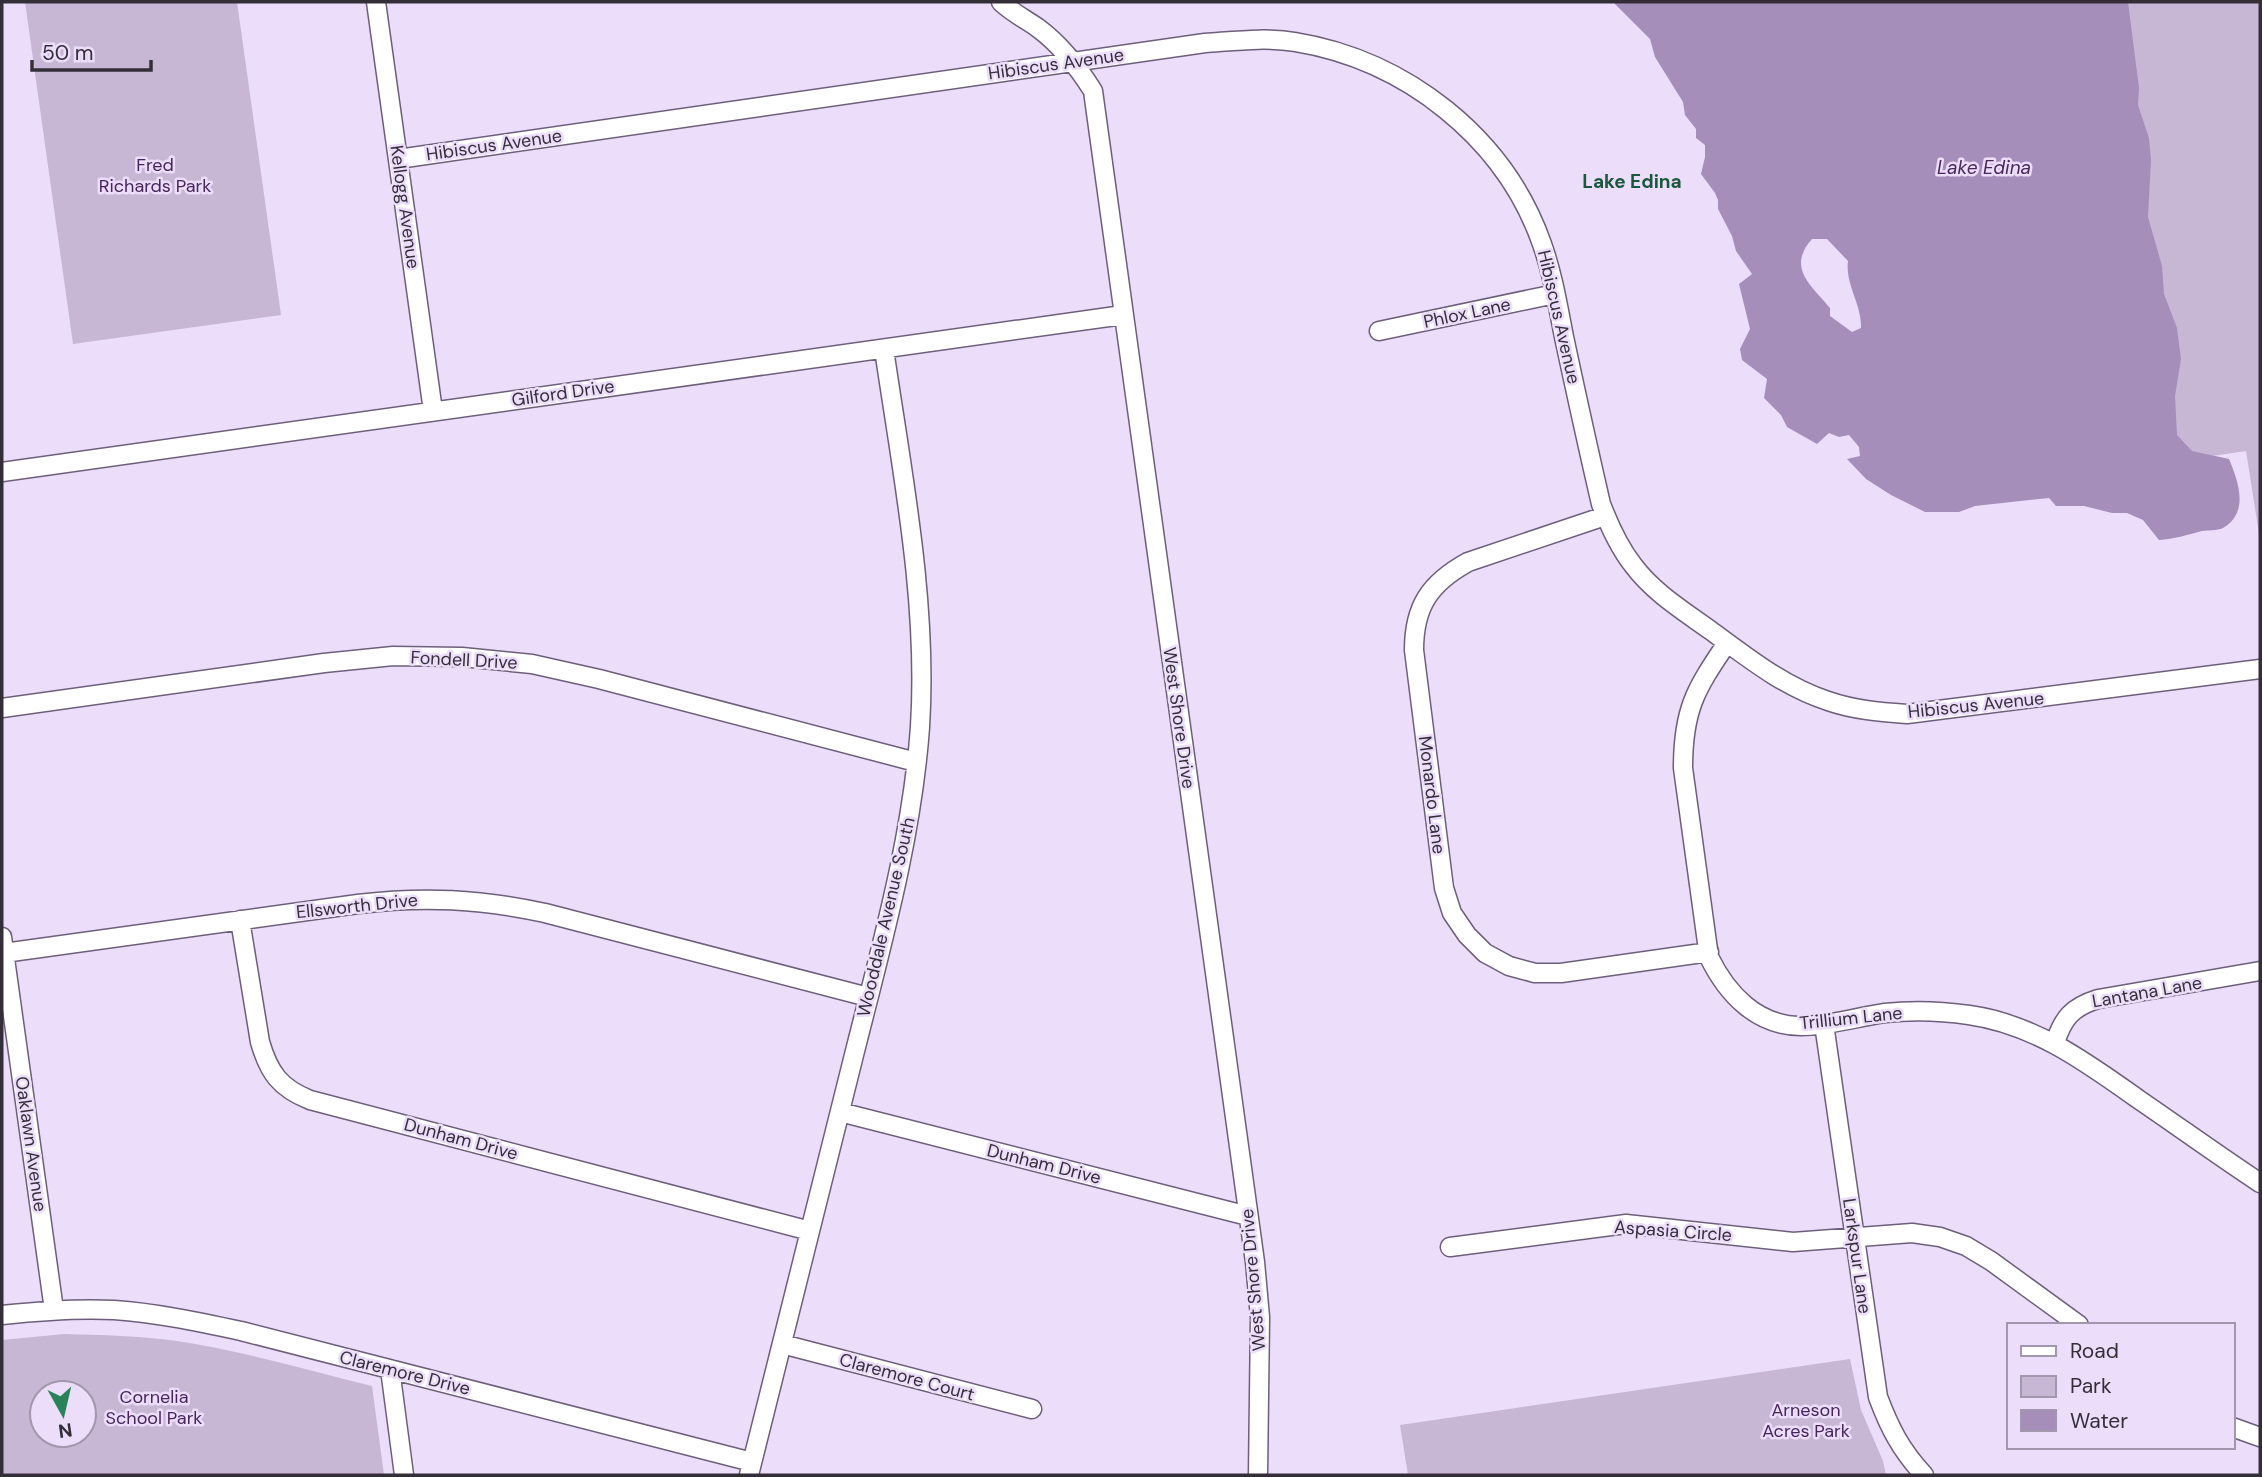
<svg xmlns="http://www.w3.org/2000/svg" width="2262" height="1477" viewBox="0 0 2262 1477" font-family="'DM Sans',sans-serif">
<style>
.green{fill:#c7b7d5;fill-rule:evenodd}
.water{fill:#a68ebb;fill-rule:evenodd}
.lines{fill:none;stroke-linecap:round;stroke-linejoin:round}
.minor-casing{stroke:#6d5f79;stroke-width:21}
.minor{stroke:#fff;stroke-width:18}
.labels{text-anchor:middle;stroke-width:5;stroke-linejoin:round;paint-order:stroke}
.street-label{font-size:18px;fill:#342e39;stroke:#ecddfa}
.park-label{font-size:18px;fill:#46255d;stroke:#ecddfa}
.water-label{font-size:19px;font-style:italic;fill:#48275f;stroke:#ecddfa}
.neighbourhood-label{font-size:19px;font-weight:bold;fill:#1a583b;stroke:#ecddfa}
</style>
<rect width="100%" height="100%" fill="#ecddfa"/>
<path class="green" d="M 25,2 L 237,2 L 281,315 L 73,344 Z
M 2093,2 L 2260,2 L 2260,540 L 2246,451 L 2158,464 Z
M 64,1334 C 102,1335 140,1336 177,1341 C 243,1351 308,1370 372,1386 L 384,1475 L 2,1475 L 2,1340 ZM 84,1393 L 84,1435 L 42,1435 L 42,1393 Z
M 1850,1359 L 1861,1410 L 1883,1461 L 1886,1475 L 1408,1475 L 1400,1425 Z"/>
<path class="water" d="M 1613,2 L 2128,2 L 2139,88 L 2138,105 L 2149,138 L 2151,160 L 2148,217 L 2162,266 L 2164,294 L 2177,328 L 2179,344 L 2181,359 L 2175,396 L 2177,435 L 2192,451 L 2229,459 C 2238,481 2250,512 2223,528 C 2217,531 2208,530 2202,531 C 2187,535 2174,539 2159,540 L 2143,520 L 2127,513 L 2112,513 L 2084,506 L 2056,506 L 2049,498 L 1975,506 L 1959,512 L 1925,512 L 1891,495 L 1866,479 L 1847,459 L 1860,456 L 1859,447 L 1849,435 L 1839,437 L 1829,433 L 1817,444 L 1787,427 L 1781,415 L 1764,398 L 1767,379 L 1742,360 L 1740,349 L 1750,329 L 1739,284 L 1752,274 L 1736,251 L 1732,236 L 1718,209 L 1718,200 L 1715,193 L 1701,174 L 1705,157 L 1705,145 L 1696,138 L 1696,129 L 1685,115 L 1683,102 L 1655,57 L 1650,39 ZM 1812,239 L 1827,239 L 1848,261 C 1845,285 1862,304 1861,328 L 1852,332 L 1830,316 L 1830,308 C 1812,286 1786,268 1812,239 Z"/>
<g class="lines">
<g class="minor-casing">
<path id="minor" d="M 376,2 L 433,411
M 1001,2 C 1013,13 1025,19 1038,28 C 1061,45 1078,67 1093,91 L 1255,1262 L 1260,1317 L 1258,1475
M 398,159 L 1205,43 C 1235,41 1266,37 1295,42 C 1406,60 1505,138 1542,244 C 1553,275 1558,306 1564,337 C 1576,393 1588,448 1601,504 C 1609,525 1618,546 1633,565 C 1653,592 1682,610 1710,630 C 1747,657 1784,687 1828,701 C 1854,710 1880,712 1907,714 L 2260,669
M 1379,331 L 1555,294
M 2,472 L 1123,315
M 1605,516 L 1468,562 C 1430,583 1414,606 1414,650 L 1444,888 L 1452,913 L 1467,935 L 1485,953 L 1509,966 L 1535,973 L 1561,973 L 1709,952
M 1727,643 C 1695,690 1683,710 1683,768 L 1709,957 C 1727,994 1757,1026 1801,1026 C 1829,1026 1857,1017 1885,1013 C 1913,1010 1941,1011 1969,1015 C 2034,1024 2086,1062 2138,1099 C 2179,1127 2219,1156 2260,1183
M 2,708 L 324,663 L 393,656 L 462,657 L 532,664 L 599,679 L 916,762
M 240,920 L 260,1042 C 269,1073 280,1088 310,1100 L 810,1231
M 2,937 L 54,1310
M 4,953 L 358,904 C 424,896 480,899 545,913 L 868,997
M 1824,1024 L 1878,1397 C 1890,1429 1901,1450 1924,1475
M 2055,1043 C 2063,1018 2072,1007 2098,999 L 2260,971
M 840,1112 L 1248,1216
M 1450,1247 L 1626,1224 L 1793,1242 L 1912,1233 L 1940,1237 L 1966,1246 L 1991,1261 L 2079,1325
M 2,1315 C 39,1311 77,1308 114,1310 C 157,1313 199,1322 241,1331 L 752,1462
M 782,1344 L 1032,1409
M 390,1369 L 404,1475
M 2232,1427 L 2260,1437
M 749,1475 C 784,1335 819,1195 854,1055 C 881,947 912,839 920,727 C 928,601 902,473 884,349"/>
</g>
<use href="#minor" class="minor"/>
</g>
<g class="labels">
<g class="street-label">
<text transform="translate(1056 64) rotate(-8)" y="6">Hibiscus Avenue</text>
<text transform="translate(494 145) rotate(-8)" y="6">Hibiscus Avenue</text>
<text transform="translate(405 207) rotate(82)" y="6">Kellogg Avenue</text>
<text transform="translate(1467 313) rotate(-12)" y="6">Phlox Lane</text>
<text transform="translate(1559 317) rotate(77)" y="6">Hibiscus Avenue</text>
<text transform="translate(563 393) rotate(-8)" y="6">Gilford Drive</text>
<text transform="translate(464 660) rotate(3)" y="6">Fondell Drive</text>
<text transform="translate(1976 705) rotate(-6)" y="6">Hibiscus Avenue</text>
<text transform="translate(1179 718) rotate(82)" y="6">West Shore Drive</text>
<text transform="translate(1432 795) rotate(83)" y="6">Monardo Lane</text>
<text transform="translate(357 906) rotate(-6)" y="6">Ellsworth Drive</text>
<text transform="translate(886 917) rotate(-77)" y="6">Wooddale Avenue South</text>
<text transform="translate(2147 992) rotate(-10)" y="6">Lantana Lane</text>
<text transform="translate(1851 1018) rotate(-6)" y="6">Trillium Lane</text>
<text transform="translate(461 1139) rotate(15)" y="6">Dunham Drive</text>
<text transform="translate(31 1144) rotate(82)" y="6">Oaklawn Avenue</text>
<text transform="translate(1044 1164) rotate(14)" y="6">Dunham Drive</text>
<text transform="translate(1673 1231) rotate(4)" y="6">Aspasia Circle</text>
<text transform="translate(1857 1256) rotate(82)" y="6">Larkspur Lane</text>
<text transform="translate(1253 1280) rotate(-95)" y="6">West Shore Drive</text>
<text transform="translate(405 1373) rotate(14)" y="6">Claremore Drive</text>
<text transform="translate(907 1377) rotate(15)" y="6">Claremore Court</text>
</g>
<g class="park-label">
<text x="155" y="171">Fred<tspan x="155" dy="21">Richards Park</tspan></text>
<text x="154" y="1403">Cornelia<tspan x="154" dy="21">School Park</tspan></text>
<text x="1806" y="1416">Arneson<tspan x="1806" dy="21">Acres Park</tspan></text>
</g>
<g class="water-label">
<text x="1984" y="174">Lake Edina</text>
</g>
<g class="neighbourhood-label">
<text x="1632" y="188">Lake Edina</text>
</g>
</g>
<rect width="2262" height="1477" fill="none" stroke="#342e39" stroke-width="7"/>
<rect x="2007" y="1323" width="228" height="126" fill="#ecddfa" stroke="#a297ad" stroke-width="2"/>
<rect x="2021" y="1346" width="35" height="10" fill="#ffffff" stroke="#a297ad" stroke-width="2"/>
<text x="2070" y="1358" font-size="21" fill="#342e39">Road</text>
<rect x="2021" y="1376" width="35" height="21" fill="#c7b7d5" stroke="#a297ad" stroke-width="2"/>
<text x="2070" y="1393" font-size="21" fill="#342e39">Park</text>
<rect x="2021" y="1410" width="35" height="21" fill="#a68ebb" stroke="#a297ad" stroke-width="2"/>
<text x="2070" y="1428" font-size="21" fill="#342e39">Water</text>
<g transform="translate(63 1414) rotate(172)"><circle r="33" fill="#ecddfa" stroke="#a297ad" stroke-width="2"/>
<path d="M0-5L12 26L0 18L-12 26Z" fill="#298359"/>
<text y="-10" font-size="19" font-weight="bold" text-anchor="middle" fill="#342e39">N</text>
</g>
<path d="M32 60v10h119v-10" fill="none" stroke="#342e39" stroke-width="3.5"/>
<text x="42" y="60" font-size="21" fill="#342e39" stroke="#ecddfa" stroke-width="5" paint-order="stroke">50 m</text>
</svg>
